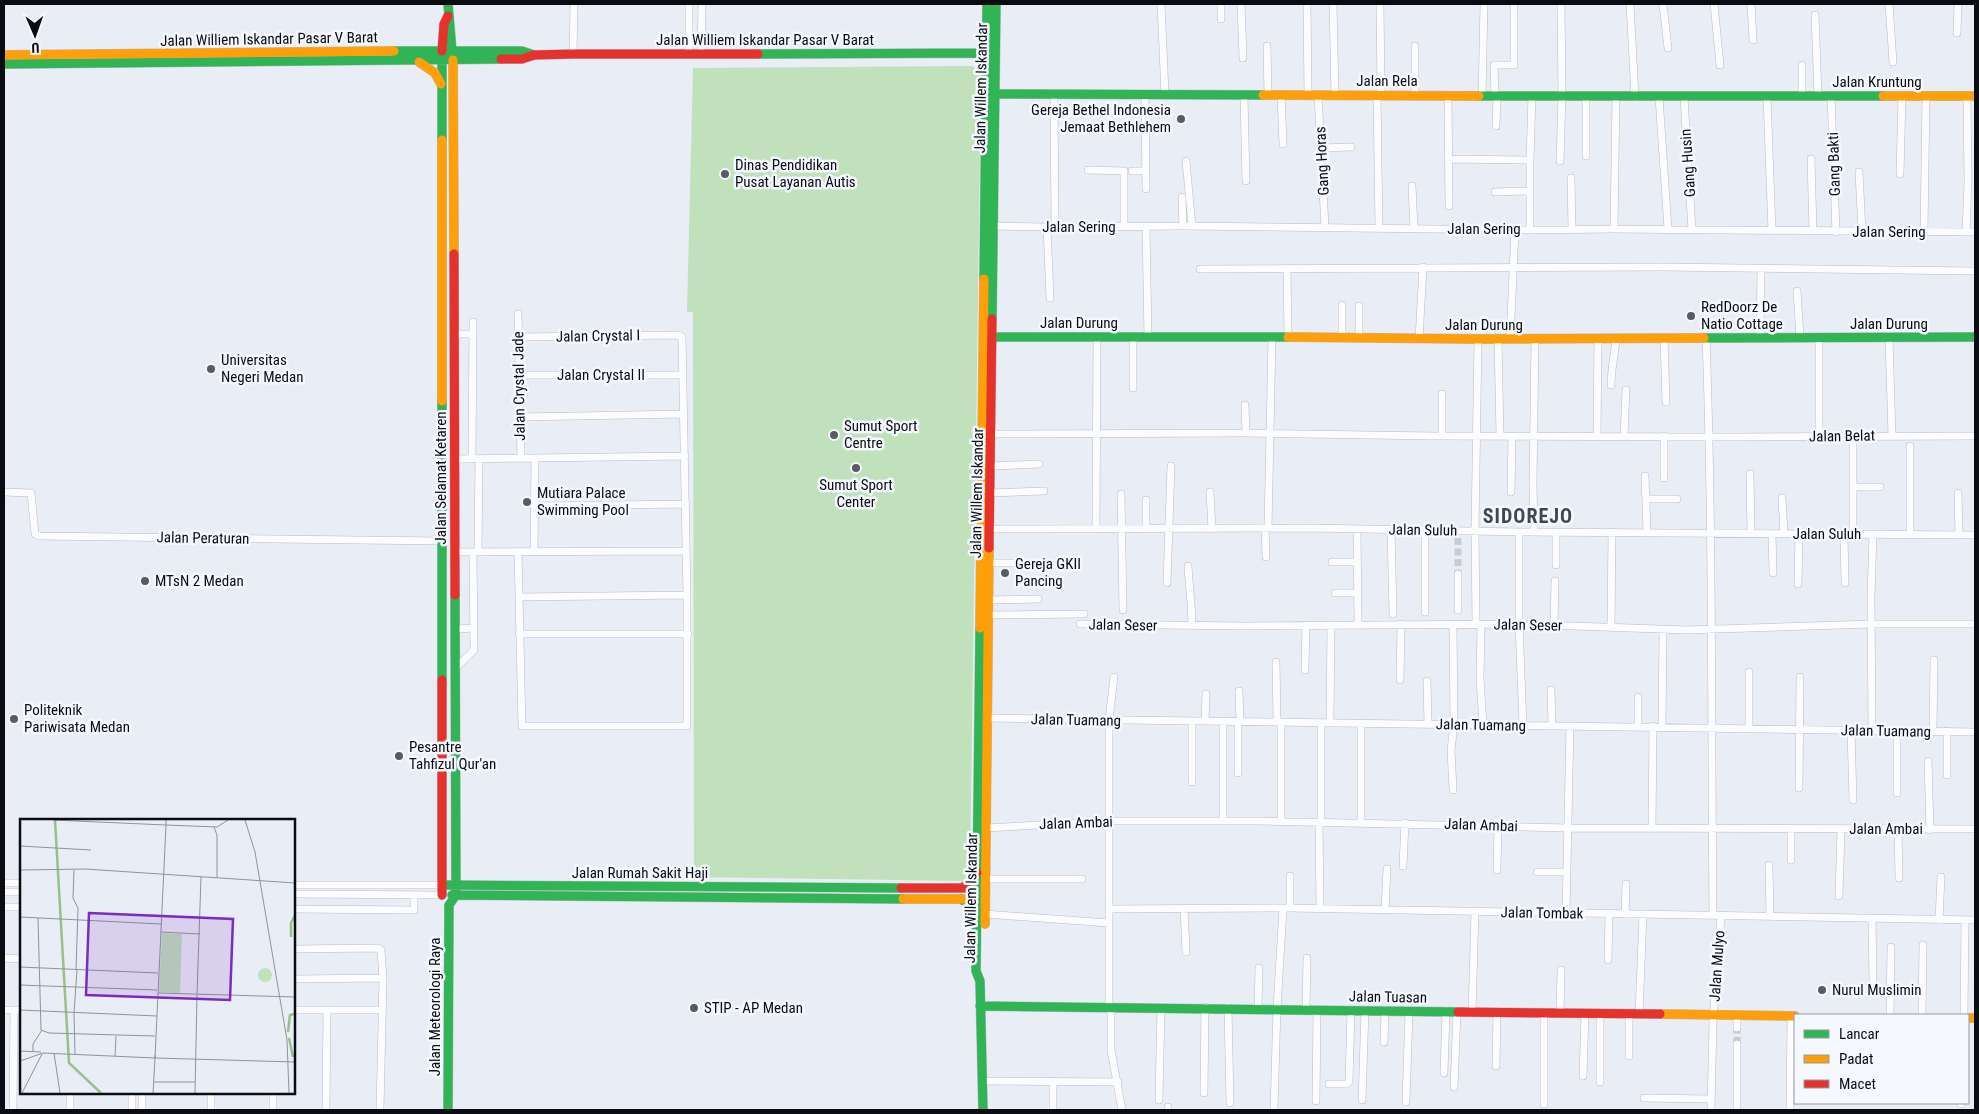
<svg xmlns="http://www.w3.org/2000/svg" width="1979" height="1114" viewBox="0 0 1979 1114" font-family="'Roboto Condensed',sans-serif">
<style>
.green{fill:#c1e0bc}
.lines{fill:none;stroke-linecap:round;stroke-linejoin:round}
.street-tunnel{stroke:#c8cbd4;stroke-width:7;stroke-dasharray:7 3.5;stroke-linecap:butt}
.street-casing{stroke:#b9bcc3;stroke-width:8}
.fast-casing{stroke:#b9bcc3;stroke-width:10}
.slow-casing{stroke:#b9bcc3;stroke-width:10}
.jam-casing{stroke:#b9bcc3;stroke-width:10}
.street{stroke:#fcfcfe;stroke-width:7}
.fast{stroke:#30b455;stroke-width:9}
.slow{stroke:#ff9f0a;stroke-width:9}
.jam{stroke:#e5322d;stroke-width:9}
.poi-dot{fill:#585b61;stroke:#f5f8ff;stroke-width:2}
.labels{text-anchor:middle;stroke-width:5;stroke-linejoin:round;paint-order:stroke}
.street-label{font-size:15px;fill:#0a0c11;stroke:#f5f8ff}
.poi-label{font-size:15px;fill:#0a0c11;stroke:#f5f8ff;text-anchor:start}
.district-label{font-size:20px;font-weight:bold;letter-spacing:1px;fill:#404654;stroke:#f5f8ff}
.inset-river{fill:none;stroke:#98c18a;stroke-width:2.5}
.inset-road{fill:none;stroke:#90939a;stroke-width:1}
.view{fill:#7b2cbf;fill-opacity:0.15;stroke:#7b2cbf;stroke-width:2.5}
.inset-edge{fill:none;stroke:#0a0c11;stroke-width:2.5}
</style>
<rect width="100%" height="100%" fill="#e9edf6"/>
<path class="green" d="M 973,66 L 981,77 L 970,875 L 965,881 L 694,877 L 693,312 L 687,312 L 693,68 Z"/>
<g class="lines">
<path class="street-tunnel" d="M 1458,538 L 1458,574
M 1737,1044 L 1737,1028"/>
<g class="street-casing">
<path id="street" d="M 1161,4 L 1165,94
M 1241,4 L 1243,58
M 1307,4 L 1308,95
M 1333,4 L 1335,95
M 1380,4 L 1381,95
M 1630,4 L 1635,97
M 1663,4 L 1668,48
M 1714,4 L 1720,65
M 1751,4 L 1753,40
M 1889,4 L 1893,62
M 1815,15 L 1818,96
M 1221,19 L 1221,4
M 1957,33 L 1958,4
M 1267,46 L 1268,95
M 1415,46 L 1415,95
M 573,54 L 574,4
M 689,54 L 689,4
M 701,54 L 702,4
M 1802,65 L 1802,96
M 1054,94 L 1055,227
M 1145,94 L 1146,189
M 1244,95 L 1246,181
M 1281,95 L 1283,144
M 1318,95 L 1325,227
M 1377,95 L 1379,228
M 1448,96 L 1449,206
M 1482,96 L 1484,4
M 1495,96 L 1494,65 L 1514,65 L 1514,4
M 1831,96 L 1836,232
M 1659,97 L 1668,229
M 1684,97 L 1692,230
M 1767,97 L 1772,231
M 1496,126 L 1497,96
M 1321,148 L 1351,147
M 1586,156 L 1586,97
M 1449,159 L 1530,160
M 1811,159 L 1813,231
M 1186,161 L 1192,226
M 1560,161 L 1562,96 L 1561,4
M 1088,170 L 1124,171 L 1124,227
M 1132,171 L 1146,171
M 1859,172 L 1862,232
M 1900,174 L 1902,96
M 1571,178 L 1572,229
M 1412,186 L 1414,228
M 1495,192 L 1530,191
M 1182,197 L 1183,226
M 994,226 L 1047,227 L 1183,226 L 1515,230 L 1614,229 L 1975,232
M 1047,227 L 1050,298
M 1146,227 L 1148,337
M 1530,229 L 1530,160 L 1532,96
M 1614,229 L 1616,97
M 1924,232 L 1926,96
M 1966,232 L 1968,181 L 1967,96
M 1287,268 L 1288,337
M 1200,269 L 1664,267 L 1975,271
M 1797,291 L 1800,338
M 1342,305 L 1342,338
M 1359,306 L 1359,338
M 518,314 L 521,458
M 454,334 L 473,334
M 1664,338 L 1666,402
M 1706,338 C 1713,531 1711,723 1713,916
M 1760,338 L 1761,269
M 1819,338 L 1819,436
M 1889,338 L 1892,436
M 1419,339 L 1423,267
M 1498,339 L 1500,436
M 1510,339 L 1515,230
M 519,375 L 683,375
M 1611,385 C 1611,369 1615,354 1616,338
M 1133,388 L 1133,337
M 1442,394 L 1442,436
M 1245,405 L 1246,433
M 520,417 L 684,414
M 991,434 L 1246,433 L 1435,436 L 1736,437 L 1975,436
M 1597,436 L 1598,338
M 1624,436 L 1626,390
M 1664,436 L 1664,478
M 1910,446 L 1910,535
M 535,458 L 685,456
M 454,459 L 535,458 L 534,552
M 472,459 L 473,322
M 991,466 L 1039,464
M 1750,474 L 1751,534
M 1645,476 L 1647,532
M 1853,487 L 1880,487
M 4,492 L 31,493 L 35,534 L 39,536 L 442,541
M 1210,492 L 1212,529
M 1511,492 L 1512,436
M 990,493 L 1044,491
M 1958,493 L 1959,535
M 1121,494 L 1123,610
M 1782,498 L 1784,534
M 1646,499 L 1677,499
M 1146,500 L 1146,528
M 535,506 L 686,504
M 1096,528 L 1097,337
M 1265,528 L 1266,557
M 1268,528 L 1272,337
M 990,529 L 1312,528 L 1519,532 L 1975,535
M 1357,529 L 1358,624
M 1391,529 L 1393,614
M 1425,529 L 1425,612
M 1519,532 L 1519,624 L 1523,726
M 1534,532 L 1533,483 L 1535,339
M 1556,532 L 1556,565
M 1772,534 L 1773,573
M 1844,534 L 1845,583
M 1853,534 L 1853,436
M 455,552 L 686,551
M 478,552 L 479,459
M 518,552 L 522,726 L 687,726 L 687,595 L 682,337 L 678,335 L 518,337
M 1332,562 L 1357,562
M 989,563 L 1020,563
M 1188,566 C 1189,586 1192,605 1192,626
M 1458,574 L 1458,610
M 1167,583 L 1171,466
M 1798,584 L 1799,534
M 1335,593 L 1357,593
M 519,597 L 687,595
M 989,600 L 1038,599
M 989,615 L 1084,614
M 1080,624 L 1245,626 L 1519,624 L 1687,630 L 1872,624 L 1975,624
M 1476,624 L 1475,531 L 1478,339
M 1481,625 L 1480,679 L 1483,725
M 1554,625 L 1555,581
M 1611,627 L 1612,532
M 456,629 L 474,628
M 519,634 L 688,634
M 1276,662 L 1277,722
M 455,669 L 474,650 L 473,552
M 1305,670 L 1306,625
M 1114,677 L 1109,720 L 1109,1007 L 1111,1014 L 1111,1050 L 1122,1110
M 1400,680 L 1401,624
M 1427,681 L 1428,724
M 1551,690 L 1552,726
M 1239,691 L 1240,722
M 1638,697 L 1638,726
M 988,718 L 1975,732
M 1205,721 L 1206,694
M 1223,722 L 1223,821
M 1330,723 L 1331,625
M 1662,727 L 1663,630
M 1749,728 L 1749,672
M 1851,730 L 1853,800
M 1872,730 L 1871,597 L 1873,534
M 1933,731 L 1934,660
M 1947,731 L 1947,775
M 1928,761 L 1930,830
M 1238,773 L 1238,722
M 1192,782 L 1192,721
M 1799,788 L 1800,677
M 1453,790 L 1451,750 L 1454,725 L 1453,624
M 1897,793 L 1897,731
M 1281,821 L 1281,722
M 1319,822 L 1320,909
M 1321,822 L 1321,723
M 1361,822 L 1361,724
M 986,828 L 1110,821 L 1257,821 L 1567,828 L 1975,829
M 1652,828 L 1653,726
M 1898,830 L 1899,878
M 1791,860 L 1791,829
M 1769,865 L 1770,916
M 1403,866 L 1405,823
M 1497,870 L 1498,826
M 1537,872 L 1566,872
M 983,879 L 1082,879
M 4,883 L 21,883
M 294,885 L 442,885
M 4,892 L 21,892
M 294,894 L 442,895
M 1839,896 L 1841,829
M 4,907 L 21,907
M 1290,908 L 1290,876
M 294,909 L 414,910 L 414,895
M 1109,909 L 1290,908 L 1975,920
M 1184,909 L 1186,952
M 1385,910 L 1387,869
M 1566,913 L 1570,726
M 985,914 L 1109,923
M 1625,914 L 1626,884
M 1872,919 L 1873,982
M 1939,920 L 1941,877
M 294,949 L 377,948 L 381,950 L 383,978 L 380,1110
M 4,958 L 21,959
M 1608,960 L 1609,914
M 294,979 L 383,978
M 1228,1008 L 1230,1103
M 1258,1008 L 1259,968
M 1306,1009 L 1307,958
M 4,1010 L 21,1010
M 294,1010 L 382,1010
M 1472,1012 L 1475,911
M 1560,1013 L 1561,970
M 1629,1014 L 1629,1056
M 1639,1014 L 1643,914
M 1890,1015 L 1891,947
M 1922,1015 L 1923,945
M 1964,1015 L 1965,920
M 1737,1028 L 1737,1015
M 1384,1042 L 1385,1010
M 1496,1066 L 1497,1013
M 1444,1073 L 1446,1011
M 1583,1076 L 1585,1014
M 983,1081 L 1118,1082
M 1600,1082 L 1600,1014
M 1329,1084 L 1346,1084 L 1349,1082 L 1351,1010
M 1454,1087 L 1457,1011
M 132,1093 L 132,1110
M 273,1093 L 273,1110
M 1204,1093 L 1205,1007
M 1644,1098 L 1711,1099
M 1159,1100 L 1161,1007
M 1362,1100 L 1365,1010
M 1316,1101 L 1317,1009
M 1406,1102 L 1409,1011
M 1961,1103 L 1961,1104
M 1544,1104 L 1544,1013
M 1168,1107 L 1168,1110
M 13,1110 L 14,1010
M 70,1110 L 70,1093
M 142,1110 L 142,1093
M 211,1110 L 211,1093
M 326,1110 L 327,1010
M 1053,1110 L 1053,1081
M 1274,1110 L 1277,1008 L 1283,908
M 1711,1110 L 1713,1021 L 1721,916
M 1737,1110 L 1737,1044
M 1790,1110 L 1791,1016"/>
</g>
<g class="fast-casing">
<path id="fast" d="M 448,4 L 452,51
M 394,51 L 522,51 L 534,55
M 758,54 L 990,53
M 442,60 L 442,140
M 4,64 L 501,59
M 995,94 L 1263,95
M 1479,96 L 1883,96
M 984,279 L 987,4
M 992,319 L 996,4
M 992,337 L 1288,337
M 1704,338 L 1975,337
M 442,401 L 442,680
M 980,628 L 976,971 L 980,981 L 983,1110
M 442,885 L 901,888
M 452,895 L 903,899
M 961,899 L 970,905 L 976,914
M 980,1006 L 1458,1012
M 448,1110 L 449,905 L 456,895 L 455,595"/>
</g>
<g class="slow-casing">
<path id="slow" d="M 4,55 L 394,51
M 453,60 L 454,254
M 419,62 L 435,73 L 441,84
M 1263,95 L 1479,96
M 1883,96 L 1975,96
M 442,140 L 442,401
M 1288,337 L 1478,339 L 1704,338
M 980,628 L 984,279
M 903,899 L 966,899
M 985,924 L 989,548
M 1660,1014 L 1795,1016
M 1968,1018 L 1975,1018"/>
</g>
<g class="jam-casing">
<path id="jam" d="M 442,51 L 444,24 L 448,16
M 501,59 L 522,59 L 534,55 L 573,54 L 758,54
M 454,254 L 455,595
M 989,548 L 992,319
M 442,680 L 442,895
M 901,888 L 968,888
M 962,888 L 969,883 L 977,873
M 1458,1012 L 1660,1014"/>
</g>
<use href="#street" class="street"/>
<use href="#fast" class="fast"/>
<use href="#slow" class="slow"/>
<use href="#jam" class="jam"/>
</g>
<g class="poi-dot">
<circle cx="1181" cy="119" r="5"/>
<circle cx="725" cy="174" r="5"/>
<circle cx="1691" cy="316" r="5"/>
<circle cx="211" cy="369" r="5"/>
<circle cx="834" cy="435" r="5"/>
<circle cx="856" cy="468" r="5"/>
<circle cx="527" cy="502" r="5"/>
<circle cx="1005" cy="573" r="5"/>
<circle cx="145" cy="581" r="5"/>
<circle cx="14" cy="719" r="5"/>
<circle cx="399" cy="756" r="5"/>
<circle cx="1822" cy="990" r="5"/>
<circle cx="694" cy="1008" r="5"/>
</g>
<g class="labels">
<g class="street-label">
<text transform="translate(269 39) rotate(-1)" y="5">Jalan Williem Iskandar Pasar V Barat</text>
<text x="765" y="45">Jalan Williem Iskandar Pasar V Barat</text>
<text x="1387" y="86">Jalan Rela</text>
<text x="1877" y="87">Jalan Kruntung</text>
<text transform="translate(981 88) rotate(-89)" y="5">Jalan Willem Iskandar</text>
<text transform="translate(1322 161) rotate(-93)" y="5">Gang Horas</text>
<text transform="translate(1688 163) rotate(-94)" y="5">Gang Husin</text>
<text transform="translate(1834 164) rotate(-92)" y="5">Gang Bakti</text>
<text x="1079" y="232">Jalan Sering</text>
<text x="1484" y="234">Jalan Sering</text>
<text x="1889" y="237">Jalan Sering</text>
<text x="1079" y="328">Jalan Durung</text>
<text x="1889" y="329">Jalan Durung</text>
<text x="1484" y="330">Jalan Durung</text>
<text transform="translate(598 336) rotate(-1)" y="5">Jalan Crystal I</text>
<text x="601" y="380">Jalan Crystal II</text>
<text transform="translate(519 386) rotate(-91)" y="5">Jalan Crystal Jade</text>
<text transform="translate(1842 436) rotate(-1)" y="5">Jalan Belat</text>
<text transform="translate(441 478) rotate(-90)" y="5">Jalan Selamat Ketaren</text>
<text transform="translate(977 493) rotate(-89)" y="5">Jalan Willem Iskandar</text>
<text transform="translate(1423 530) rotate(1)" y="5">Jalan Suluh</text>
<text x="1827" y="539">Jalan Suluh</text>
<text transform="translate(203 538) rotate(1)" y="5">Jalan Peraturan</text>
<text transform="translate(1123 625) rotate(1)" y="5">Jalan Seser</text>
<text transform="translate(1528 625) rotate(1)" y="5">Jalan Seser</text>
<text transform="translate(1076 720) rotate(1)" y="5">Jalan Tuamang</text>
<text transform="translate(1481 725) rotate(1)" y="5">Jalan Tuamang</text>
<text transform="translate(1886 731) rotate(1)" y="5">Jalan Tuamang</text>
<text transform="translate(1076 823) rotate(-2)" y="5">Jalan Ambai</text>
<text transform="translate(1481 825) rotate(2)" y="5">Jalan Ambai</text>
<text x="1886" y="834">Jalan Ambai</text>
<text x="640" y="878">Jalan Rumah Sakit Haji</text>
<text transform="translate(971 898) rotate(-89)" y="5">Jalan Willem Iskandar</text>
<text transform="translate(1542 913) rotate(1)" y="5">Jalan Tombak</text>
<text transform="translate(1717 966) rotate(-86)" y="5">Jalan Mulyo</text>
<text transform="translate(1388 997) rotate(1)" y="5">Jalan Tuasan</text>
<text transform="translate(435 1007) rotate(-90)" y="5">Jalan Meteorologi Raya</text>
</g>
<g class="poi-label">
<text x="1171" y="115" text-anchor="end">Gereja Bethel Indonesia<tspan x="1171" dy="17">Jemaat Bethlehem</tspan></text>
<text x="735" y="170">Dinas Pendidikan<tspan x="735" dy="17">Pusat Layanan Autis</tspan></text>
<text x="1701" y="312">RedDoorz De<tspan x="1701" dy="17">Natio Cottage</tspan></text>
<text x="221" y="365">Universitas<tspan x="221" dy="17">Negeri Medan</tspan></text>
<text x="844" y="431">Sumut Sport<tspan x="844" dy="17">Centre</tspan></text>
<text x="856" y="490" text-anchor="middle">Sumut Sport<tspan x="856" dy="17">Center</tspan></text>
<text x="537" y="498">Mutiara Palace<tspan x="537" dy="17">Swimming Pool</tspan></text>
<text x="1015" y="569">Gereja GKII<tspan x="1015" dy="17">Pancing</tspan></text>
<text x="155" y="586">MTsN 2 Medan</text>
<text x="24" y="715">Politeknik<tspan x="24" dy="17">Pariwisata Medan</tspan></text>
<text x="409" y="752">Pesantre<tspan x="409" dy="17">Tahfizul Qur'an</tspan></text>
<text x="1832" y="995">Nurul Muslimin</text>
<text x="704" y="1013">STIP - AP Medan</text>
</g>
<g class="district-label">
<text x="1528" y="523">SIDOREJO</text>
</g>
</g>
<g transform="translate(20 819)">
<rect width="275" height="275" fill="#e9edf6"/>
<path d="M 142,114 L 162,115 L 160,174 L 139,173 ZM238 156a7 7 0 1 1 14 0a7 7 0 1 1-14 0Z" fill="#c1e0bc"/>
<path class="inset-river" d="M 35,1 L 49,244 L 81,274M 271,118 L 271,104 L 275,96M 268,213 L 270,196 L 275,195M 269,219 L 273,238"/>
<path class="inset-road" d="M 33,1 L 146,6 L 135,239M 146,1 L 146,6 L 197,8 L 208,1M 225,1 L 235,33 L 267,221 L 269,274M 194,8 L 197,16 L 197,59M 0,27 L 71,31M 0,51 L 65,50 L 275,64M 54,51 L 53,79 L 58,89 L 56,151M 0,98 L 141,105M 18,99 L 21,211 L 29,214 L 135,217M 141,113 L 180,115M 0,148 L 138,154M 0,166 L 137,171M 138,174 L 275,178M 177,175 L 181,58M 0,191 L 137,197M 54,194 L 57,151M 54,194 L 55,235M 0,232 L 21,233M 13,233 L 13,225 L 22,211M 34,234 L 40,274M 135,236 L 135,239 L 275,243M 95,237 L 96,217M 0,242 L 23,234 L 135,239 L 133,274M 134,263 L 175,263M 2,274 L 22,235M 175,274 L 177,176"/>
<path class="view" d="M 69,94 L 213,100 L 210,181 L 66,176 Z"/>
<rect width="275" height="275" class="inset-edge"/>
</g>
<rect width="1979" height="1114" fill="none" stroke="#0a0c11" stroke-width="10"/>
<rect x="1794" y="1014" width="175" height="90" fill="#f5f8ff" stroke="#979aa0"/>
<rect x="1804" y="1030" width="25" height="8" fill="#30b455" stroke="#979aa0"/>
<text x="1839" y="1039" font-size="15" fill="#0a0c11">Lancar</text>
<rect x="1804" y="1055" width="25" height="8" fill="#ff9f0a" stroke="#979aa0"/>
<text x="1839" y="1064" font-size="15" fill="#0a0c11">Padat</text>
<rect x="1804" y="1080" width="25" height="8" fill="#e5322d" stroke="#979aa0"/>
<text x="1839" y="1089" font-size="15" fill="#0a0c11">Macet</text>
<g transform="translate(35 35) rotate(178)" stroke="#f5f8ff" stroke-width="4" paint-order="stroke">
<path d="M0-4L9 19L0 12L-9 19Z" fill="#0a0c11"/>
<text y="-8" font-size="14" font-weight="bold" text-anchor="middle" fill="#0a0c11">U</text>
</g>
</svg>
